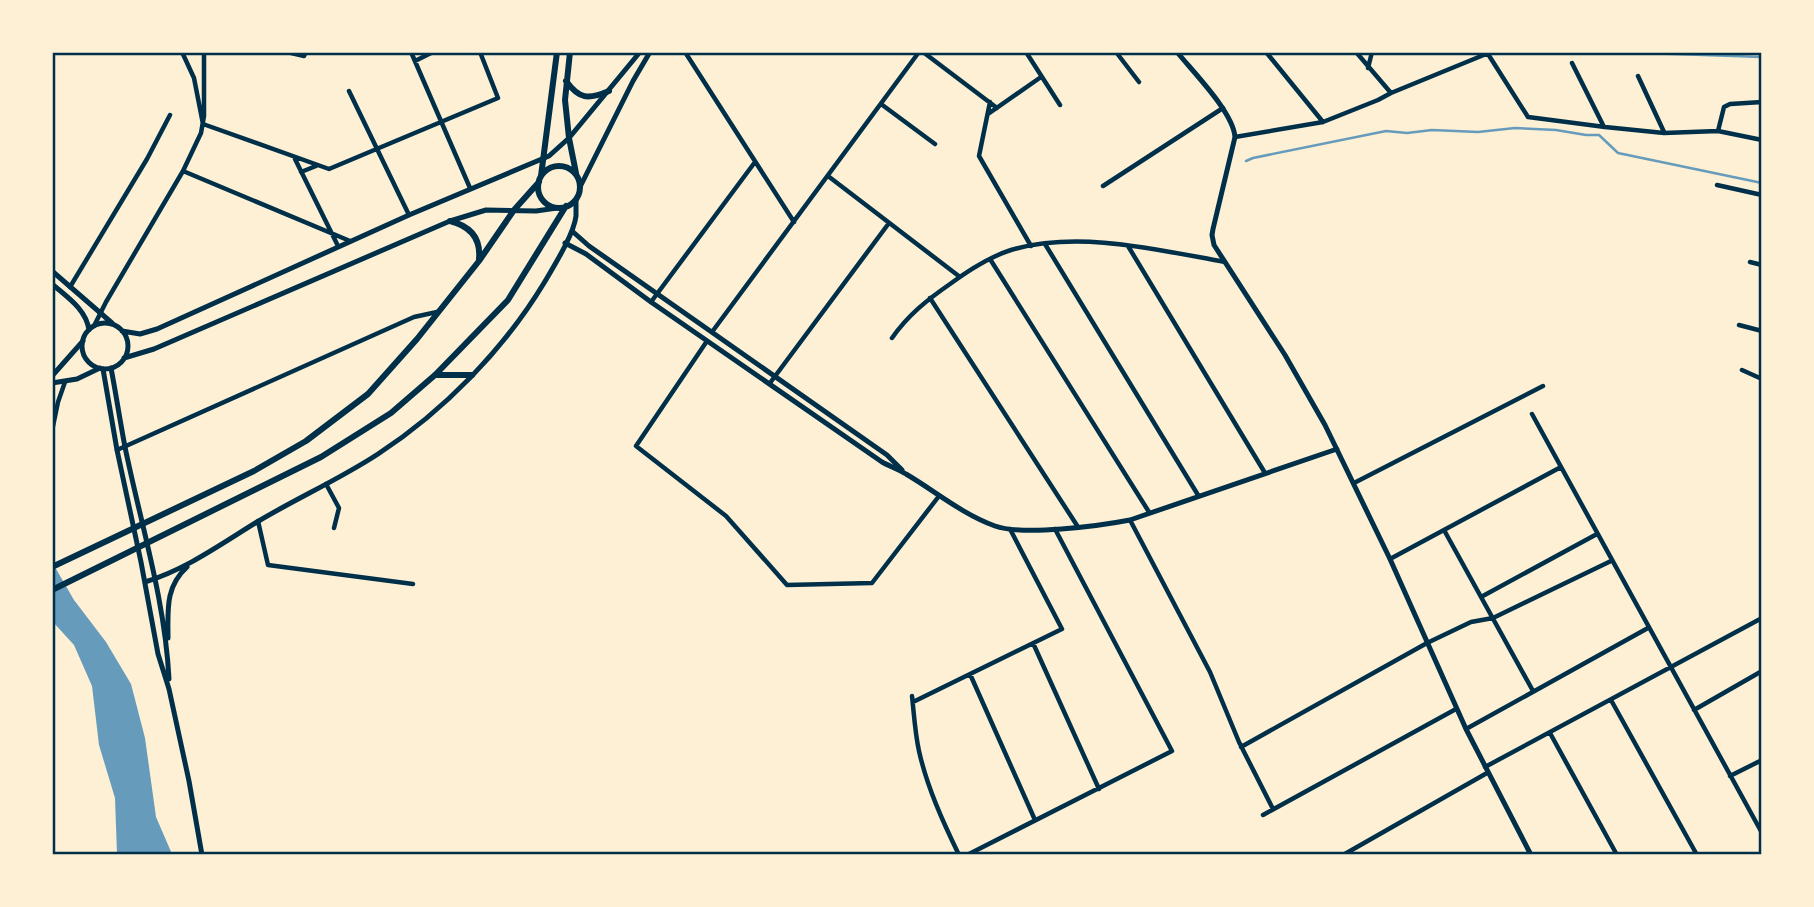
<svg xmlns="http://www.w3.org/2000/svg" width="1814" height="907" viewBox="0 0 1814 907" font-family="Mulish,sans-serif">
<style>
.water{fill:#669bbc}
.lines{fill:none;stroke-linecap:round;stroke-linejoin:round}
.stream{stroke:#669bbc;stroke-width:2.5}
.minor{stroke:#003049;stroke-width:4.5}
.tertiary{stroke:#003049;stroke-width:5}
.secondary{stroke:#003049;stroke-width:5}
.primary{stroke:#003049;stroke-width:6}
.neatline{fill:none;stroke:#003049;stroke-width:2.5}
</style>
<rect width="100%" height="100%" fill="#fdf0d5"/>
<path class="water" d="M 52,562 L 74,600 L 106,642 L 131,684 L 145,738 L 156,817 L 172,854 L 117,854 L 115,798 L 99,745 L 92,686 L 74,645 L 53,622 Z"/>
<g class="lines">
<path class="stream" d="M 1615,52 L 1762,57
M 1246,161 L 1253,158 L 1386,131 L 1407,133 L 1432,130 L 1478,132 L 1515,128 L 1556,130 L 1586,135 L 1599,135 L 1618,153 L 1762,183"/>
<path class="minor" d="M 182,52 L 194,78 L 203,124 L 329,169 L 498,98 L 480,52
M 287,52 L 304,56 L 306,52
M 411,52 L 470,188
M 685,52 L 794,222
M 923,52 L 997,108
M 1026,52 L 1060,105
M 1116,52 L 1139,82
M 1266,52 L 1323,122
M 1356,52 L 1391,93
M 1488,54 L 1528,117 L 1605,127 L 1664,133 L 1718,131 L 1762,140
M 415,61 L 433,52
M 1572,63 L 1604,127
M 1368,68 L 1372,52
M 1638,76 L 1664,132
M 349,91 L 409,215
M 990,102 L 979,156 L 1031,246
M 881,104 L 935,144
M 988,114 L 1041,77
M 1718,131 L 1724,107 L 1730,104 L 1762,102
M 1235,137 L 1323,122 L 1378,100 L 1391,93 L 1491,52
M 295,159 L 338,246
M 183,171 L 350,241
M 301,172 L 316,166
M 828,176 L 960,277
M 1717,185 L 1762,195
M 1103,186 L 1223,108
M 1045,244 L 1198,495
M 1128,246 L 1265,473
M 990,259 L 1149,512
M 1750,262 L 1762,265
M 70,287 L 147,159 L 170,115
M 930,298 L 1078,527
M 651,302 L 755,162
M 1739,325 L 1762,331
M 94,326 L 106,302 L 183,171 L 201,133 L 204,116 L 204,52
M 712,332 L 919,52
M 892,338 C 908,315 927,300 950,284 C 969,270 989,257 1011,250 C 1078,230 1158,250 1225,262
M 707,341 L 636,446 L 726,516 L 787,585 L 872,583 L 939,496
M 1742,370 L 1762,379
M 770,383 L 889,223
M 1532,414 L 1762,833
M 52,431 L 58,402 L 65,382
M 117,450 L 414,317 L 437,312
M 1354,483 L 1543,386
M 326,484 L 339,508 L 334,528
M 1130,520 L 1210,672 L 1239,742 L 1273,809
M 258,521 L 268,565 L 413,584
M 1444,530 L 1533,691
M 1390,559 L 1561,467
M 1481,597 L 1597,534
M 1033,643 L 1099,789
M 970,674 L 1035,820
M 912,696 C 914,714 915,733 919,751 C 927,787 943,822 959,855
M 1611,700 L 1697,855
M 913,702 L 1062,629 L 1010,529
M 1694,710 L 1762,671
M 1466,729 L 1648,628
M 1550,733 L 1617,855
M 1241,747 L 1427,643 L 1471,622 L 1493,618 L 1611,561
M 1485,767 L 1762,618
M 1730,776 L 1762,760
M 1263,815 L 1456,709
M 967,855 L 1172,751 L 1055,529
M 1343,855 L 1487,773"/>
<path class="tertiary" d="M 1177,52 C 1194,73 1233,112 1235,137 L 1213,229 L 1212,235 L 1214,245 L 1285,355 L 1325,425 L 1390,559 L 1466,729 L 1531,855
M 572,231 L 589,246 L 887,455 L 902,470
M 565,243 L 586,254 L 651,302 L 882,462 C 889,466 898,469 906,474 C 935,491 962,514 995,526 C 1023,536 1099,526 1130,520 L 1337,449
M 111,368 C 116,394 120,421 125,447 C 141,525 165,600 169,679
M 103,369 L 117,450 L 141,562 L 158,654 L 169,689 L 189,781 L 202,855
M 52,376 L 83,341
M 52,383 L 77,379 L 100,368
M 145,582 C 187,569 221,544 257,522 C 297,498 340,479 378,454 C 444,411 504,349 544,283 C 554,266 574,234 576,216 C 576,210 576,205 576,200
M 168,638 C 168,610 165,587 187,567"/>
<path class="secondary" d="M 580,187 L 633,81 L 650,52
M 52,271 L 112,323
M 52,284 C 67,297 86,309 89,330
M82 346a23 23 0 1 1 46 0a23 23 0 1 1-46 0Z
M 122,331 L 140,334 L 157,329 L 409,215 L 549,156 L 569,138 L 640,52
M 124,358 L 154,349 L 450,221 L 486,210 L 536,211 L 557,208"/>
<path class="primary" d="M 570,52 L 565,100 L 569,138 L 576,173
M 566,81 C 579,99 588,100 609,91
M538 187a21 21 0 1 1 42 0a21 21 0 1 1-42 0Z
M 541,176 L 557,52
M 450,221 C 470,226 481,238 479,259
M 435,375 L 472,375
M 52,567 L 254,471 L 306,441 L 368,394 L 417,339 L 479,261 L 514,210 L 539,182
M 52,590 L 321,457 L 391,413 L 435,375 L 508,300 L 566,206"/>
</g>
<rect width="1814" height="907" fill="none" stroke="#fdf0d5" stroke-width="108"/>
<rect x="54" y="54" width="1706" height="799" class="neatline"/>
</svg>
